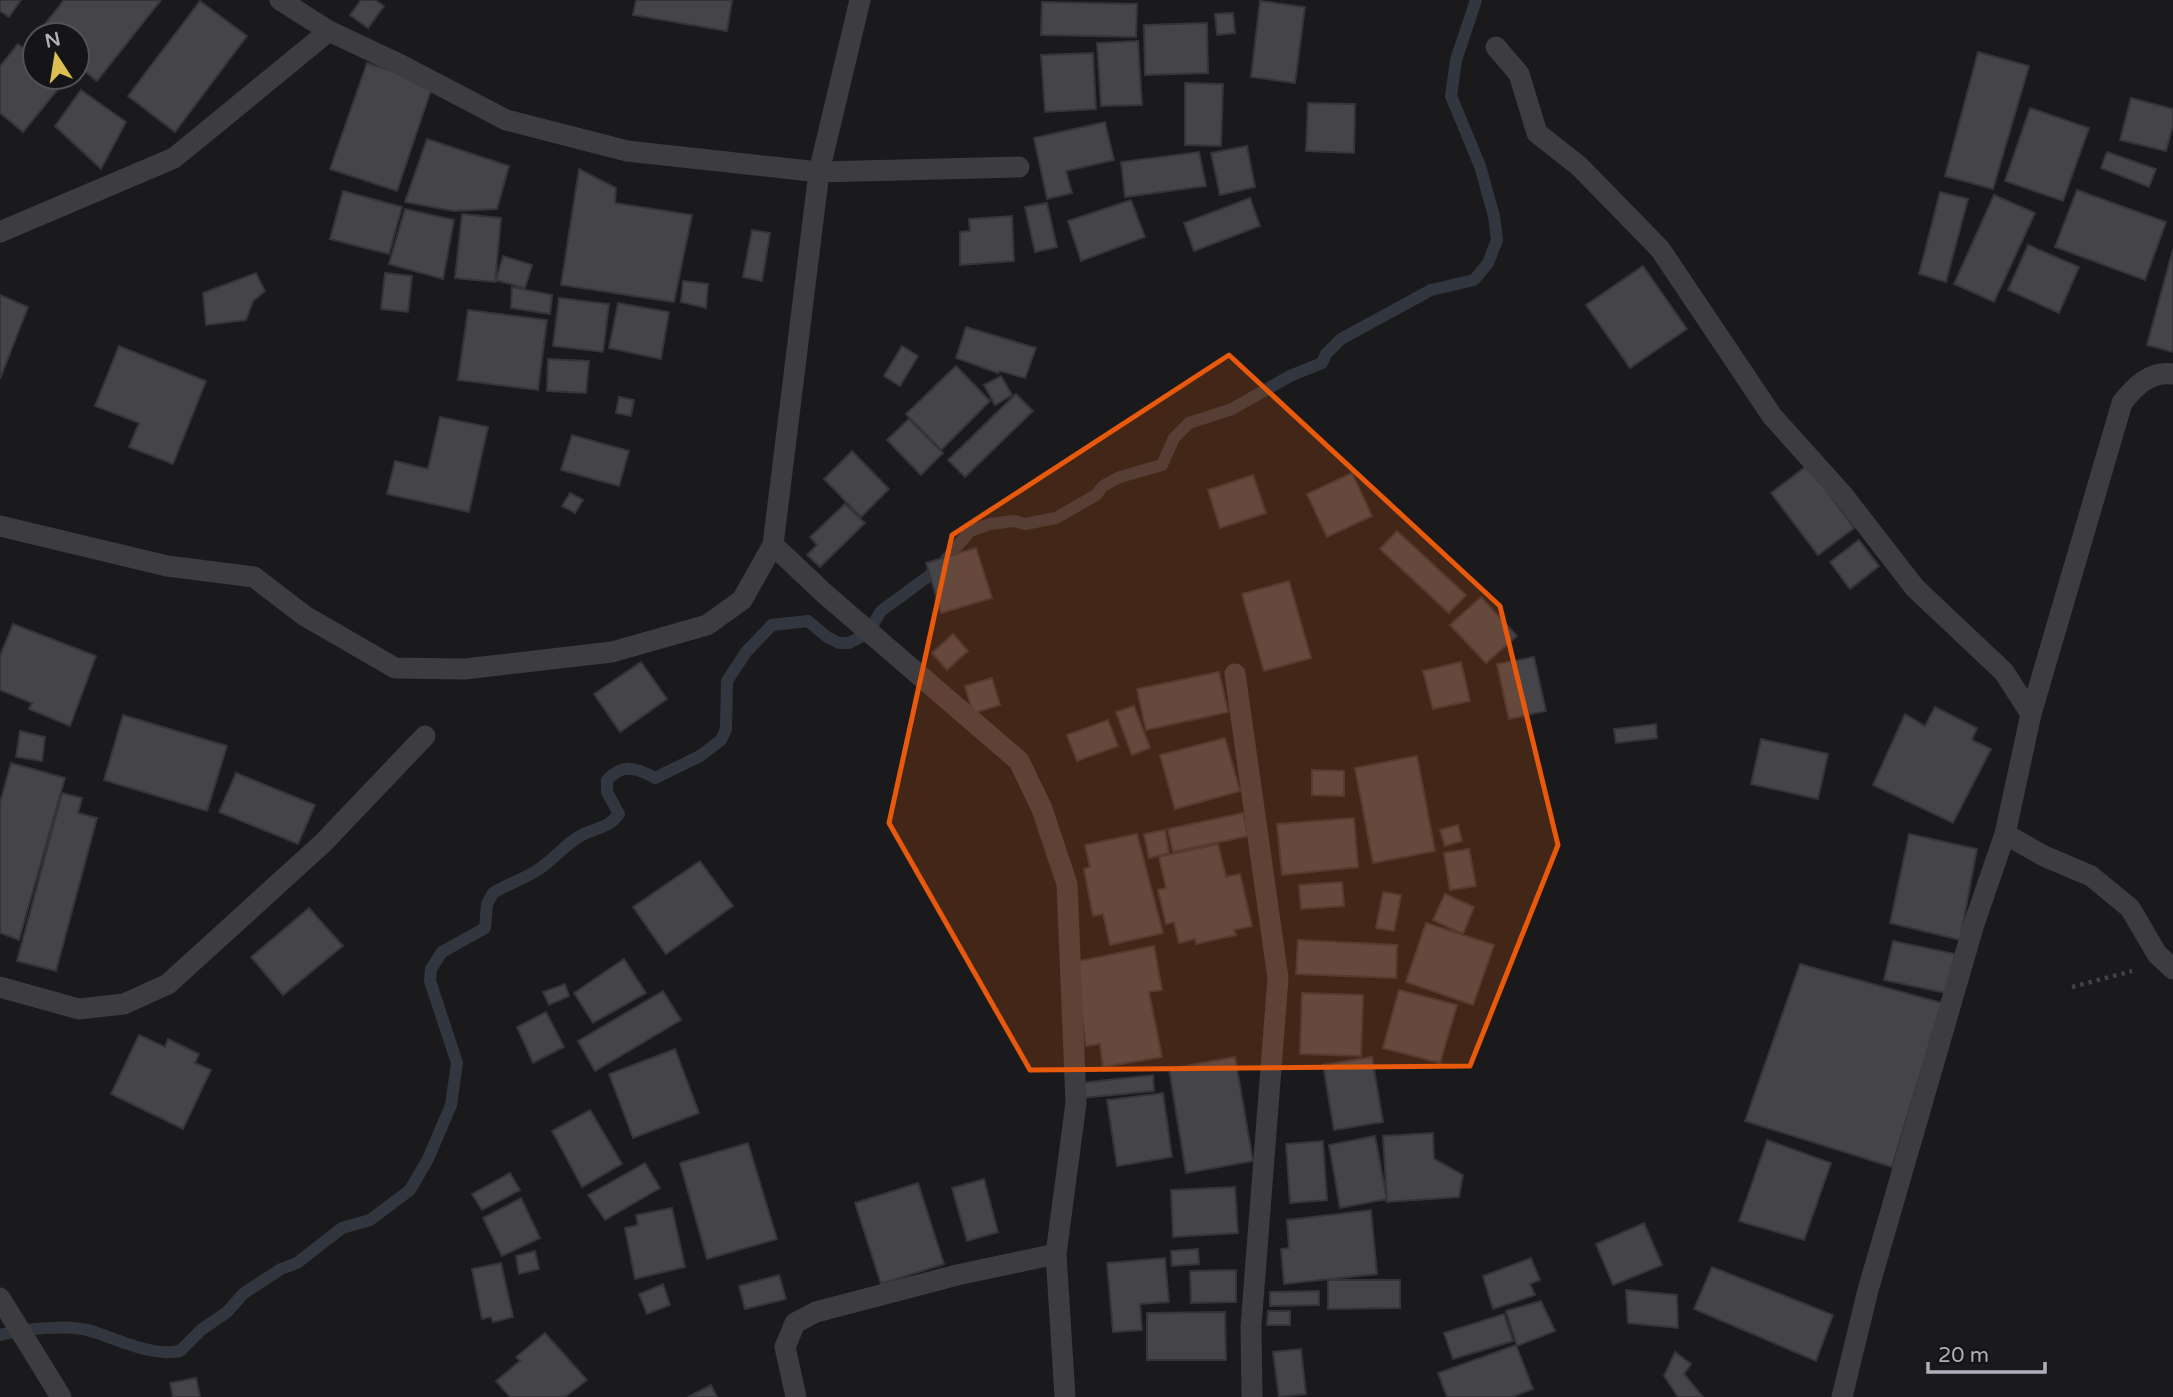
<svg xmlns="http://www.w3.org/2000/svg" width="2173" height="1397" viewBox="0 0 2173 1397" font-family="'Varela Round',sans-serif">
<style>
.lines{fill:none;stroke-linecap:round;stroke-linejoin:round}
.stream{stroke:#32373f;stroke-width:12}
.building{fill:#454549;stroke:#353438;stroke-width:2}
.path{stroke:#424348;stroke-width:4.5;stroke-dasharray:3.5 5;stroke-linecap:butt}
.street{stroke:#3c3c41;stroke-width:21}
.marked{fill:#e8590c;fill-opacity:0.2;stroke:#e8590c;stroke-width:5;stroke-linejoin:round}
</style>
<rect width="100%" height="100%" fill="#1a1a1c"/>
<g class="lines">
<path class="stream" d="M 0,1335 C 23,1329 68,1324 91,1331 C 118,1339 151,1357 180,1351 L 201,1330 L 227,1312 L 244,1293 L 281,1269 L 297,1263 L 342,1228 L 370,1220 L 410,1190 L 428,1159 L 451,1105 L 457,1063 L 430,981 L 431,969 L 442,952 L 485,928 L 487,904 L 493,893 C 509,883 526,879 542,867 C 557,856 568,841 586,833 C 600,827 609,827 619,814 L 607,792 L 607,780 C 623,763 637,768 655,778 L 700,756 L 721,740 L 726,729 L 727,681 L 746,652 L 772,625 L 808,621 L 827,637 L 839,643 L 849,643 L 868,633 L 881,611 L 937,570 L 970,531 L 990,524 L 1014,521 L 1025,524 L 1056,518 L 1096,495 L 1103,486 L 1120,477 L 1162,465 L 1174,438 L 1189,423 L 1232,409 L 1290,376 L 1322,363 L 1326,354 L 1341,339 L 1431,290 L 1474,280 L 1488,263 L 1497,240 L 1494,216 L 1480,166 L 1451,96 L 1456,60 L 1476,0"/>
</g>
<path class="building" d="M 0,0 L 21,0 L 9,17 L 0,11 Z
M 64,0 L 161,0 L 97,81 L 77,65 L 77,35 L 37,34 Z
M 361,0 L 375,0 L 384,6 L 368,28 L 350,15 Z
M 636,0 L 732,0 L 727,31 L 633,15 Z
M 200,1 L 247,36 L 175,132 L 128,96 Z
M 1260,1 L 1305,7 L 1295,83 L 1251,77 Z
M 1042,2 L 1137,4 L 1136,37 L 1041,35 Z
M 1233,13 L 1235,33 L 1217,35 L 1215,14 Z
M 1207,23 L 1208,73 L 1145,75 L 1144,25 Z
M 1138,41 L 1142,105 L 1101,106 L 1097,43 Z
M 18,44 L 35,58 L 35,77 L 57,77 L 64,82 L 23,132 L 0,113 L 0,66 Z
M 1978,52 L 2029,66 L 1993,189 L 1945,176 Z
M 1093,53 L 1096,109 L 1045,112 L 1041,55 Z
M 367,63 L 433,84 L 397,191 L 330,169 Z
M 1185,83 L 1223,84 L 1221,146 L 1185,145 Z
M 81,90 L 126,122 L 101,169 L 55,126 Z
M 2131,98 L 2173,109 L 2173,125 L 2166,151 L 2120,140 Z
M 1308,103 L 1355,104 L 1354,153 L 1306,151 Z
M 2030,108 L 2089,128 L 2063,201 L 2005,181 Z
M 1105,122 L 1114,160 L 1066,171 L 1072,193 L 1047,199 L 1034,138 Z
M 427,139 L 509,166 L 497,209 L 454,211 L 405,202 Z
M 1247,146 L 1255,187 L 1220,195 L 1211,153 Z
M 1199,152 L 1206,186 L 1125,197 L 1121,162 Z
M 2107,152 L 2156,169 L 2149,187 L 2101,168 Z
M 579,169 L 616,188 L 615,203 L 692,215 L 674,302 L 561,285 Z
M 2077,190 L 2166,222 L 2145,280 L 2055,247 Z
M 343,191 L 402,207 L 389,254 L 330,239 Z
M 1940,192 L 1968,199 L 1946,282 L 1919,274 Z
M 1994,195 L 2035,213 L 1994,302 L 1954,284 Z
M 1250,198 L 1260,226 L 1194,251 L 1184,223 Z
M 1131,200 L 1145,237 L 1081,261 L 1068,221 Z
M 1047,203 L 1057,247 L 1035,252 L 1025,207 Z
M 405,209 L 454,220 L 443,279 L 389,264 Z
M 462,214 L 501,218 L 495,282 L 455,278 Z
M 1012,216 L 1014,261 L 960,265 L 960,232 L 970,231 L 969,219 Z
M 752,230 L 770,233 L 762,281 L 743,277 Z
M 2028,245 L 2079,267 L 2059,313 L 2008,290 Z
M 2173,249 L 2173,352 L 2147,345 Z
M 503,256 L 532,265 L 525,288 L 496,280 Z
M 1643,266 L 1687,329 L 1630,368 L 1586,305 Z
M 256,273 L 265,291 L 253,301 L 246,320 L 206,325 L 203,293 Z
M 385,273 L 412,276 L 408,312 L 381,309 Z
M 683,281 L 708,284 L 706,308 L 681,302 Z
M 512,287 L 552,295 L 550,314 L 511,308 Z
M 0,295 L 28,307 L 0,379 Z
M 559,298 L 609,304 L 603,352 L 553,346 Z
M 618,303 L 669,312 L 661,359 L 609,348 Z
M 468,310 L 547,320 L 538,390 L 458,380 Z
M 966,327 L 1036,348 L 1025,378 L 1000,371 L 998,373 L 956,358 Z
M 119,346 L 206,381 L 173,464 L 129,447 L 139,423 L 95,406 Z
M 902,346 L 918,356 L 900,386 L 884,376 Z
M 548,359 L 589,361 L 586,393 L 547,391 Z
M 956,366 L 990,401 L 941,450 L 906,414 Z
M 1001,376 L 1012,395 L 995,405 L 984,385 Z
M 1016,394 L 1033,411 L 965,477 L 948,460 Z
M 619,397 L 634,400 L 631,416 L 616,413 Z
M 440,417 L 488,427 L 469,512 L 387,494 L 395,461 L 428,469 Z
M 909,419 L 943,453 L 921,475 L 887,440 Z
M 572,435 L 629,451 L 619,486 L 561,470 Z
M 852,451 L 889,489 L 861,517 L 824,479 Z
M 1808,465 L 1854,528 L 1818,555 L 1771,493 Z
M 1352,473 L 1372,516 L 1327,537 L 1307,494 Z
M 1253,475 L 1266,513 L 1220,528 L 1208,490 Z
M 570,493 L 583,500 L 575,513 L 562,506 Z
M 845,504 L 865,523 L 820,567 L 807,555 L 817,545 L 810,537 Z
M 1397,531 L 1466,595 L 1449,613 L 1380,549 Z
M 1859,540 L 1879,566 L 1850,589 L 1830,562 Z
M 976,548 L 992,598 L 941,613 L 926,563 Z
M 1289,581 L 1311,658 L 1264,671 L 1242,594 Z
M 1481,597 L 1517,636 L 1486,663 L 1450,625 Z
M 13,624 L 96,656 L 70,726 L 29,709 L 32,703 L 0,690 L 0,656 Z
M 953,634 L 968,651 L 947,670 L 932,653 Z
M 1534,657 L 1546,711 L 1509,719 L 1497,664 Z
M 641,662 L 667,699 L 620,732 L 594,694 Z
M 1461,662 L 1470,701 L 1433,709 L 1423,671 Z
M 1219,672 L 1228,712 L 1146,730 L 1137,689 Z
M 992,678 L 1000,705 L 973,713 L 965,686 Z
M 1134,706 L 1150,748 L 1132,755 L 1116,712 Z
M 1935,707 L 1977,728 L 1972,740 L 1991,749 L 1953,823 L 1873,785 L 1905,714 L 1925,726 Z
M 123,715 L 227,746 L 207,811 L 104,780 Z
M 1108,720 L 1118,746 L 1077,761 L 1067,735 Z
M 1656,724 L 1657,738 L 1616,743 L 1614,729 Z
M 20,731 L 45,737 L 42,761 L 16,757 Z
M 1225,738 L 1240,791 L 1175,809 L 1160,755 Z
M 1761,739 L 1828,754 L 1818,799 L 1751,784 Z
M 1417,756 L 1435,851 L 1373,863 L 1355,768 Z
M 11,763 L 65,778 L 19,940 L 0,933 L 0,803 Z
M 1312,770 L 1344,771 L 1344,796 L 1312,795 Z
M 236,773 L 315,805 L 298,844 L 219,812 Z
M 62,793 L 82,798 L 78,813 L 97,818 L 56,971 L 17,961 Z
M 1243,813 L 1248,836 L 1173,852 L 1168,829 Z
M 1354,818 L 1358,867 L 1282,875 L 1277,824 Z
M 1458,825 L 1462,841 L 1445,846 L 1440,830 Z
M 1165,830 L 1169,853 L 1149,858 L 1144,834 Z
M 1137,834 L 1163,933 L 1110,945 L 1103,914 L 1093,916 L 1084,869 L 1090,867 L 1085,845 Z
M 1909,834 L 1977,849 L 1960,940 L 1890,923 Z
M 1218,844 L 1226,877 L 1240,874 L 1252,926 L 1234,930 L 1236,935 L 1196,944 L 1195,939 L 1179,943 L 1174,922 L 1166,924 L 1158,890 L 1166,888 L 1159,857 Z
M 1469,849 L 1476,886 L 1450,890 L 1444,853 Z
M 700,861 L 733,906 L 666,954 L 633,907 Z
M 1342,882 L 1344,906 L 1301,909 L 1299,885 Z
M 1383,892 L 1401,895 L 1394,931 L 1376,928 Z
M 1445,894 L 1474,907 L 1463,934 L 1433,920 Z
M 309,908 L 343,946 L 283,995 L 251,957 Z
M 1426,923 L 1494,945 L 1473,1005 L 1406,982 Z
M 1298,940 L 1397,945 L 1396,978 L 1296,974 Z
M 1893,941 L 1955,954 L 1946,993 L 1884,980 Z
M 1154,946 L 1162,990 L 1149,992 L 1162,1057 L 1103,1067 L 1100,1044 L 1086,1046 L 1074,962 Z
M 624,959 L 646,993 L 593,1023 L 574,993 Z
M 1800,964 L 1942,1003 L 1892,1167 L 1745,1121 Z
M 565,984 L 569,996 L 549,1005 L 543,992 Z
M 1399,990 L 1457,1005 L 1440,1063 L 1383,1048 Z
M 663,991 L 681,1020 L 595,1071 L 578,1041 Z
M 1302,993 L 1363,995 L 1361,1056 L 1300,1054 Z
M 546,1012 L 564,1047 L 533,1063 L 517,1027 Z
M 139,1035 L 165,1047 L 168,1039 L 199,1054 L 195,1063 L 211,1070 L 183,1129 L 111,1094 Z
M 675,1049 L 699,1113 L 633,1138 L 609,1074 Z
M 1235,1057 L 1253,1161 L 1186,1173 L 1169,1069 Z
M 1372,1057 L 1383,1122 L 1334,1130 L 1323,1065 Z
M 1153,1075 L 1154,1091 L 1082,1098 L 1081,1083 Z
M 1163,1093 L 1172,1157 L 1117,1166 L 1107,1100 Z
M 590,1110 L 622,1164 L 582,1187 L 552,1131 Z
M 1433,1133 L 1434,1159 L 1463,1175 L 1459,1197 L 1387,1202 L 1383,1136 Z
M 1375,1136 L 1387,1199 L 1340,1208 L 1329,1145 Z
M 1767,1140 L 1831,1163 L 1804,1240 L 1739,1221 Z
M 1323,1141 L 1327,1200 L 1290,1203 L 1286,1144 Z
M 748,1143 L 777,1239 L 707,1259 L 680,1163 Z
M 645,1163 L 660,1188 L 605,1220 L 588,1195 Z
M 510,1173 L 520,1190 L 482,1210 L 472,1194 Z
M 984,1179 L 998,1232 L 967,1241 L 952,1188 Z
M 918,1183 L 944,1264 L 881,1284 L 855,1203 Z
M 1235,1187 L 1238,1233 L 1173,1237 L 1171,1190 Z
M 521,1198 L 540,1238 L 502,1256 L 483,1218 Z
M 672,1208 L 685,1267 L 635,1279 L 625,1228 L 638,1225 L 636,1215 Z
M 1371,1210 L 1377,1274 L 1284,1284 L 1281,1249 L 1289,1248 L 1287,1220 Z
M 1644,1223 L 1662,1265 L 1613,1285 L 1596,1244 Z
M 1198,1249 L 1199,1264 L 1172,1266 L 1171,1251 Z
M 535,1251 L 539,1269 L 519,1274 L 516,1256 Z
M 1165,1258 L 1169,1302 L 1140,1304 L 1142,1330 L 1113,1332 L 1107,1263 Z
M 1531,1258 L 1540,1280 L 1530,1284 L 1535,1295 L 1493,1309 L 1483,1276 Z
M 501,1263 L 513,1317 L 493,1322 L 491,1317 L 482,1319 L 472,1269 Z
M 1712,1267 L 1833,1315 L 1816,1361 L 1694,1309 Z
M 1236,1270 L 1236,1302 L 1191,1303 L 1190,1271 Z
M 779,1275 L 786,1299 L 745,1309 L 739,1286 Z
M 1328,1280 L 1400,1280 L 1400,1308 L 1328,1309 Z
M 663,1284 L 670,1305 L 647,1314 L 639,1294 Z
M 1626,1290 L 1677,1295 L 1678,1328 L 1628,1323 Z
M 1319,1291 L 1319,1305 L 1270,1306 L 1270,1292 Z
M 1541,1301 L 1555,1331 L 1517,1346 L 1506,1311 Z
M 1268,1311 L 1290,1311 L 1290,1325 L 1267,1325 Z
M 1225,1312 L 1226,1360 L 1147,1360 L 1147,1313 Z
M 1504,1314 L 1513,1341 L 1453,1359 L 1444,1333 Z
M 545,1333 L 587,1380 L 565,1397 L 510,1397 L 496,1381 L 520,1361 L 516,1357 Z
M 1516,1345 L 1533,1389 L 1512,1397 L 1447,1397 L 1438,1373 Z
M 1301,1349 L 1306,1394 L 1279,1397 L 1273,1352 Z
M 1675,1352 L 1691,1364 L 1684,1374 L 1703,1397 L 1678,1397 L 1664,1376 Z
M 196,1378 L 200,1397 L 173,1397 L 170,1383 Z
M 711,1385 L 717,1397 L 688,1397 Z"/>
<g class="lines">
<path class="path" d="M 2072,987 L 2132,971"/>
<path class="street" d="M 280,0 L 329,31
M 1496,47 L 1519,74 L 1537,133 L 1579,166 L 1660,249 L 1772,416 L 1843,495 L 1915,588 L 2004,672 L 2031,714
M 0,232 L 174,158 L 329,31 L 401,65 L 506,120 L 627,151 L 819,172 L 1019,167
M 0,526 L 167,566 L 254,577 L 305,616 L 395,668 L 465,669 L 612,652 L 707,625 L 742,600 L 773,545 L 819,172 L 860,0
M 773,545 L 825,594 L 1019,761 L 1042,809 L 1067,884 L 1076,1103 L 1056,1254 L 1065,1397
M 1235,674 L 1278,978 L 1251,1326 L 1252,1397
M 2005,834 L 2044,856 L 2091,876 L 2130,908 L 2157,954 L 2173,969
M 0,987 L 79,1009 L 124,1004 L 168,984 L 323,843 L 425,736
M 0,1298 L 61,1397
M 796,1397 L 785,1347 L 795,1323 L 816,1312 L 957,1275 L 1056,1254
M 1842,1397 L 1868,1290 L 1974,924 L 2005,834 L 2031,714 L 2122,403 C 2135,386 2150,371 2173,374"/>
</g>
<path class="marked" d="M 1229,355 L 1500,606 L 1558,845 L 1470,1066 L 1030,1070 L 889,823 L 952,535 Z"/>
<g transform="translate(56 56) rotate(348)"><circle r="33" fill="#151517" stroke="#525358" stroke-width="2"/>
<path d="M0-5L12 26L0 18L-12 26Z" fill="#ddbf51"/>
<text y="-10" font-size="19" font-weight="bold" text-anchor="middle" fill="#aeb0ba">N</text>
</g>
<path d="M1928 1362v10h117v-10" fill="none" stroke="#aeb0ba" stroke-width="3.5"/>
<text x="1938" y="1362" font-size="21" fill="#aeb0ba" stroke="#151517" stroke-width="5" paint-order="stroke">20 m</text>
</svg>
